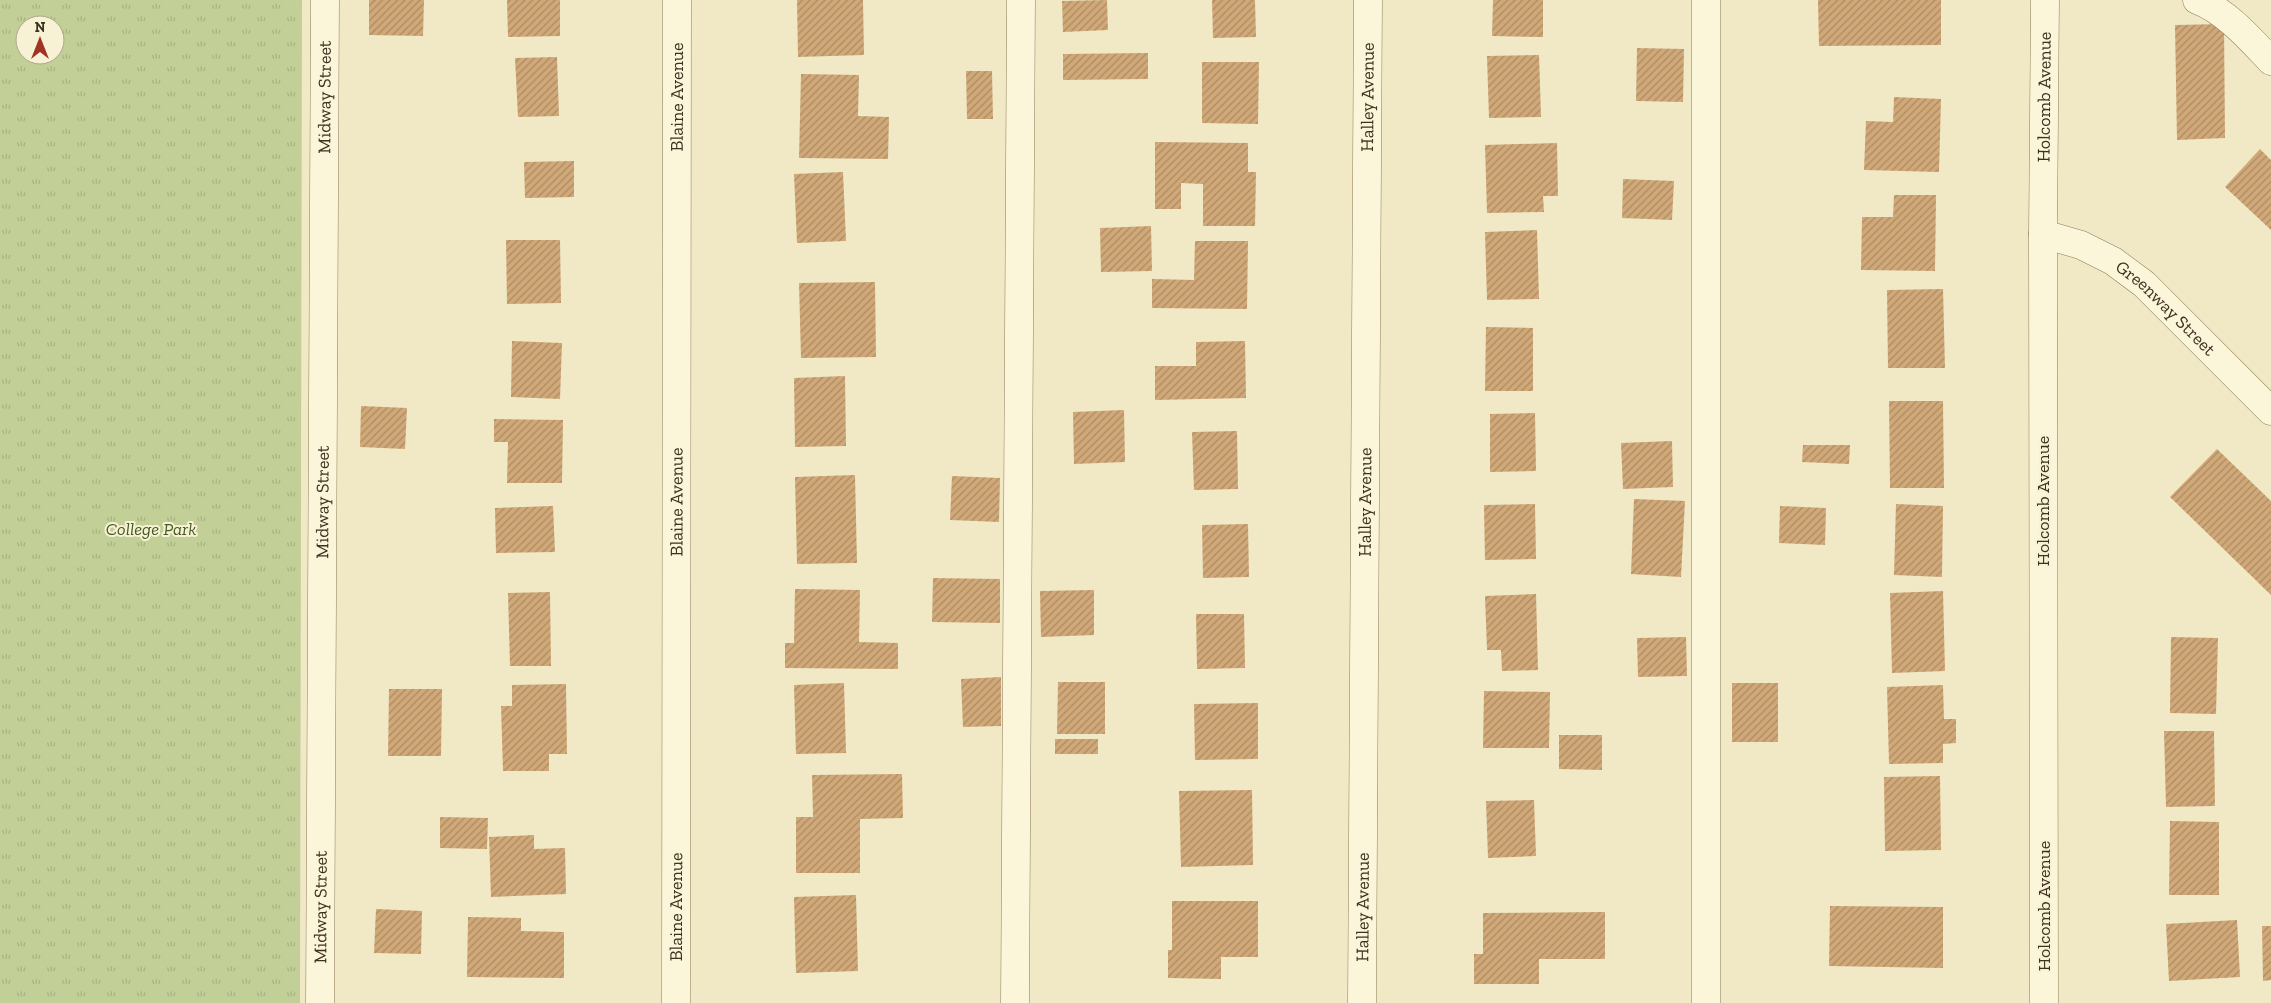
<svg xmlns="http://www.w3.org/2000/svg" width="2271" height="1003" viewBox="0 0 2271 1003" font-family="'Zilla Slab',serif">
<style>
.grass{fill:url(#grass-tufts);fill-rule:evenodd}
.building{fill:url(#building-hatch)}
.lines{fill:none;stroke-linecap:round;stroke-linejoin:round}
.minor-casing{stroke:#8d7c5a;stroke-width:29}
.minor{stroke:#fbf5d9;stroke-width:28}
.labels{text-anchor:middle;stroke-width:4;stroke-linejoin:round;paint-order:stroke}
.street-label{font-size:18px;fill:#3d311f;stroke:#f8f2d5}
.park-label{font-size:18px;font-style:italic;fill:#455a24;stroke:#f8f2d5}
</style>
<defs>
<pattern id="grass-tufts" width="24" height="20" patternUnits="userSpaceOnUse" patternTransform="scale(1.25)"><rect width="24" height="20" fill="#c2d098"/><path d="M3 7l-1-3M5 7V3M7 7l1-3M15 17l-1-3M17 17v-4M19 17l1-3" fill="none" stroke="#a8b383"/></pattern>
<pattern id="building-hatch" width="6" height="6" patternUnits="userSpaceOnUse" patternTransform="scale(1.25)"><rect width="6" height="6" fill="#d1a979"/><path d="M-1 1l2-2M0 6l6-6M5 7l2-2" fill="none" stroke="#ab8a63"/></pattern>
</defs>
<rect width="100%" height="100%" fill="#f1e9c5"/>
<path class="grass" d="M 0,0 L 302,0 L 300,1003 L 0,1003 ZM 25,25 L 55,25 L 55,55 L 25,55 Z"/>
<path class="building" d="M 369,0 L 424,0 L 423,36 L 369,35 Z
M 507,0 L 560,0 L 560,36 L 508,37 Z
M 797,0 L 863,0 L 864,55 L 798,57 Z
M 1107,0 L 1108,30 L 1063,32 L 1062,1 Z
M 1212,0 L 1255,0 L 1256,37 L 1213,38 Z
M 1493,0 L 1543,0 L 1543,37 L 1492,36 Z
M 1818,0 L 1941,0 L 1941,45 L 1819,46 Z
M 2224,24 L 2225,138 L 2177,140 L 2175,25 Z
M 1637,48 L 1684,49 L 1683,102 L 1636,101 Z
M 1148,53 L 1148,79 L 1063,80 L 1063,54 Z
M 1539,55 L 1541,117 L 1489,118 L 1487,56 Z
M 557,57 L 559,116 L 518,117 L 515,58 Z
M 1202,62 L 1259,62 L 1258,124 L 1202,123 Z
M 966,71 L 992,71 L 993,119 L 967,119 Z
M 801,74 L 859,75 L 858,116 L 889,117 L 888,159 L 799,158 Z
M 1894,97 L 1941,99 L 1939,172 L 1864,170 L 1866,121 L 1893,122 Z
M 1155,142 L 1248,143 L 1248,172 L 1256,172 L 1255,226 L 1203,226 L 1203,184 L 1181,183 L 1181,209 L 1155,209 Z
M 1557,143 L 1558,196 L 1543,196 L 1544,212 L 1487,213 L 1485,145 Z
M 2260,149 L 2271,160 L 2271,230 L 2225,187 Z
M 574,161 L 574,197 L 525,198 L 524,162 Z
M 843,172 L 846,241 L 797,243 L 794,174 Z
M 1623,179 L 1674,181 L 1672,220 L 1622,218 Z
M 1894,195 L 1936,195 L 1935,271 L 1861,270 L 1862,217 L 1893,217 Z
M 1151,226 L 1152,271 L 1101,272 L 1100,228 Z
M 1537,230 L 1539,299 L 1487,300 L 1485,232 Z
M 506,240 L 560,240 L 561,303 L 507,304 Z
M 1195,241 L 1248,241 L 1247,309 L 1152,308 L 1152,279 L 1194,280 Z
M 875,282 L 876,357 L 801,358 L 799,283 Z
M 1943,289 L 1945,368 L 1888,368 L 1887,290 Z
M 1486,327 L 1533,328 L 1533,391 L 1485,391 Z
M 512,341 L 562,343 L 560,399 L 511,397 Z
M 1245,341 L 1246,398 L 1155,400 L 1155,366 L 1196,366 L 1196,342 Z
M 845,376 L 846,446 L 795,447 L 794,378 Z
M 1889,401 L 1943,401 L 1944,488 L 1890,488 Z
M 361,406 L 407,408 L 405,449 L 360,447 Z
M 1124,410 L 1125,462 L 1074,464 L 1073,412 Z
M 1535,413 L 1536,471 L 1490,472 L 1490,414 Z
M 494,419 L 563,420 L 562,483 L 507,483 L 508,442 L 494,442 Z
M 1237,431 L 1238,489 L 1194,490 L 1192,432 Z
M 1672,441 L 1673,487 L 1623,489 L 1621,443 Z
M 1803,445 L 1850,445 L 1849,464 L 1802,462 Z
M 2217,449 L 2271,501 L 2271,595 L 2170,497 Z
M 855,475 L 857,563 L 797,564 L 795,477 Z
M 952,476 L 1000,478 L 999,522 L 950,520 Z
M 1634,499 L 1685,501 L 1681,577 L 1631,574 Z
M 1535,504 L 1536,559 L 1485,560 L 1484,505 Z
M 1896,504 L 1943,506 L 1942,577 L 1894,575 Z
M 553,506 L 555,552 L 496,553 L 495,508 Z
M 1780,506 L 1826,508 L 1825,545 L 1779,543 Z
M 1248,524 L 1249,577 L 1203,578 L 1202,525 Z
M 933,578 L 1000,579 L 1000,623 L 932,622 Z
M 795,589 L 860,590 L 859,642 L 898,643 L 898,669 L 785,668 L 785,643 L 794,643 Z
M 1094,590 L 1094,635 L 1041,637 L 1040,591 Z
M 1943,591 L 1945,671 L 1892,673 L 1890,593 Z
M 550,592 L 551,666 L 510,666 L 508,593 Z
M 1536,594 L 1538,670 L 1502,671 L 1501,650 L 1487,650 L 1485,596 Z
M 1196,614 L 1244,614 L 1245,668 L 1197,669 Z
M 1686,637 L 1687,676 L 1638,677 L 1637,638 Z
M 2171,637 L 2218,638 L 2216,714 L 2170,713 Z
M 1001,677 L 1001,726 L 963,727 L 961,679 Z
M 1058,682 L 1105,682 L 1105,734 L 1057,734 Z
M 844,683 L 846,753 L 796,754 L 794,685 Z
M 1732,683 L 1778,683 L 1778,742 L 1732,742 Z
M 566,684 L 567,754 L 549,754 L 549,771 L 503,771 L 501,706 L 512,706 L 512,685 Z
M 1943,685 L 1944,719 L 1956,719 L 1956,743 L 1943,744 L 1943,763 L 1889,764 L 1887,687 Z
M 389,689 L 442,689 L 441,756 L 388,756 Z
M 1484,691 L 1550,692 L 1549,748 L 1483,748 Z
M 1258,703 L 1258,759 L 1195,760 L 1194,704 Z
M 2164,731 L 2214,731 L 2215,806 L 2166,807 Z
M 1559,735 L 1602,735 L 1602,770 L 1559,769 Z
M 1055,739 L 1098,739 L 1098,754 L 1055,754 Z
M 902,774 L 903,818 L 860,819 L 860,873 L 796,873 L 796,817 L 813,817 L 812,775 Z
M 1940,776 L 1941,850 L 1885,851 L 1884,777 Z
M 1252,790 L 1253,865 L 1181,867 L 1179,791 Z
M 1534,800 L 1536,856 L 1488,858 L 1486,801 Z
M 440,817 L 488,818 L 487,849 L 440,848 Z
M 2170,821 L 2219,822 L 2219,895 L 2169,895 Z
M 534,835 L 534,849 L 565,848 L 566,894 L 491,897 L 489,837 Z
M 856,895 L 858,971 L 796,973 L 794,897 Z
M 1172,901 L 1258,901 L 1258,957 L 1221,957 L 1221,979 L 1168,978 L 1168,950 L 1172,950 Z
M 1830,906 L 1943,907 L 1943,968 L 1829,966 Z
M 376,909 L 422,911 L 421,954 L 374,953 Z
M 1605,912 L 1605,959 L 1539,959 L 1539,984 L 1474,984 L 1474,954 L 1483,954 L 1483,913 Z
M 468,917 L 521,918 L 521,931 L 564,932 L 564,978 L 467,977 Z
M 2237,920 L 2240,977 L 2169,981 L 2166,924 Z
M 2262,926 L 2271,926 L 2271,980 L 2263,981 Z"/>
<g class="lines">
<g class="minor-casing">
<g id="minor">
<path d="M 1706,0 L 1706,1003"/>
<path d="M 2197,0 C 2226,11 2250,39 2271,61"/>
<path id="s1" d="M 2043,234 L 2081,245 L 2113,261 L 2144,284 L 2271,411"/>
<path id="s2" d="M 320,1003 L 325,0"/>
<path id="s3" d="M 676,1003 L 677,0"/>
<path d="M 1015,1003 L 1021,0"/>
<path id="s4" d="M 1362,1003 L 1368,0"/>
<path id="s5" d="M 2044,1003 L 2043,234 L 2045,0"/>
</g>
</g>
<use href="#minor" class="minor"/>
</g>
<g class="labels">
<g class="street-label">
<text dy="6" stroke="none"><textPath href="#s2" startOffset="906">Midway Street</textPath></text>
<text dy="6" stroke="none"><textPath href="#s3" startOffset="906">Blaine Avenue</textPath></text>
<text dy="6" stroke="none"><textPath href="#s4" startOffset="906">Halley Avenue</textPath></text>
<text dy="6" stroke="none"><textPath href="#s5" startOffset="906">Holcomb Avenue</textPath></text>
<text dy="6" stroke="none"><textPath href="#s1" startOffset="146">Greenway Street</textPath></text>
<text transform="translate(2043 501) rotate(-90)" y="6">Holcomb Avenue</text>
<text dy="6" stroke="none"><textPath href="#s2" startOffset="501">Midway Street</textPath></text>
<text dy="6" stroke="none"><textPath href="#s3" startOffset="501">Blaine Avenue</textPath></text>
<text dy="6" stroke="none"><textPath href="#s4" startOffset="501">Halley Avenue</textPath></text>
<text dy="6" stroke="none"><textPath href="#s2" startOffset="96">Midway Street</textPath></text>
<text dy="6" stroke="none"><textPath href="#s3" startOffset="96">Blaine Avenue</textPath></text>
<text dy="6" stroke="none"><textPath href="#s4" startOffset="96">Halley Avenue</textPath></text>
<text transform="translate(2044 906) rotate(-90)" y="6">Holcomb Avenue</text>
</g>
<g class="park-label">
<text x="151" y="535">College Park</text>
</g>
</g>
<g transform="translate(40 40)"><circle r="24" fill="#f8f2d5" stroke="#ada58c"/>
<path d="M0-4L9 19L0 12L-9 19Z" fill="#a03526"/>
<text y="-8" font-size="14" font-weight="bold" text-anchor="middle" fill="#3d311f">N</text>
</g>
</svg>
